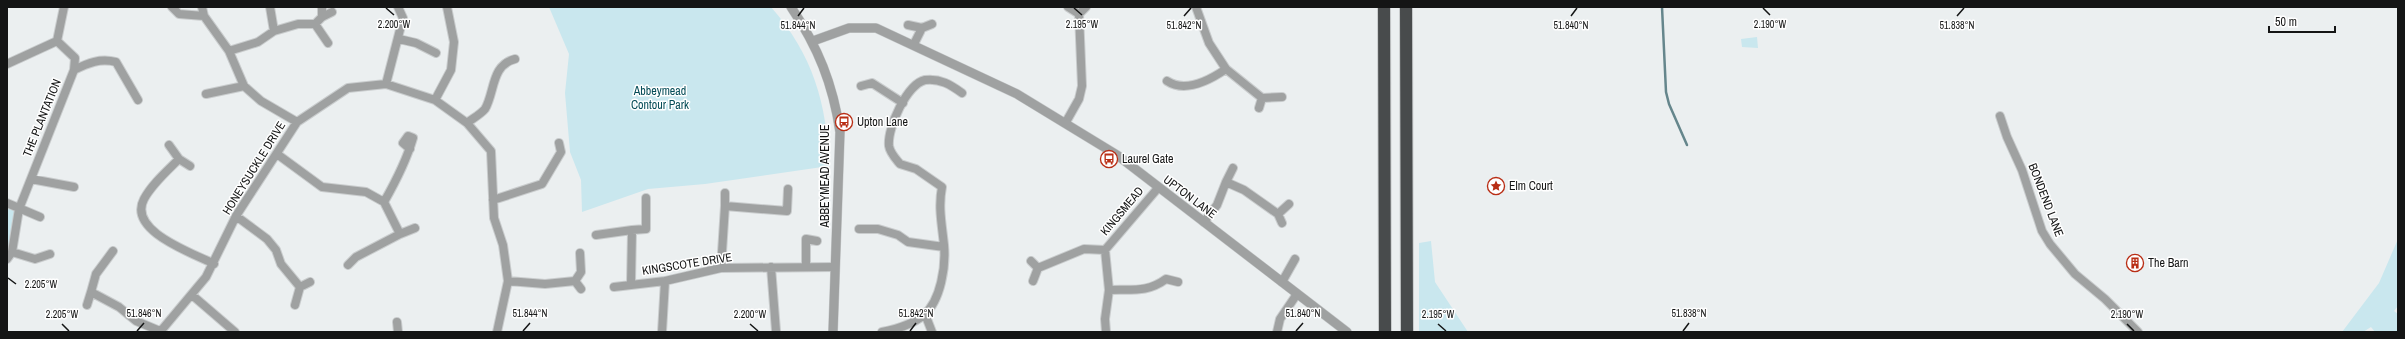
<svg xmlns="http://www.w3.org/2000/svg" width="2405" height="339" viewBox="0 0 2405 339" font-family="'Archivo Narrow',sans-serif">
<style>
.green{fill:#c9e7ee}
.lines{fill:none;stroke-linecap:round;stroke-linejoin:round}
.stream{stroke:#65868c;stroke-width:2.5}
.minor-casing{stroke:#c9cccd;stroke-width:10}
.tertiary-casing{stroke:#c9cccd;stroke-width:10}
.motorway-casing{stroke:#c9cccd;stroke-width:14}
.minor{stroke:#9fa1a1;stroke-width:8}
.tertiary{stroke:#9fa1a1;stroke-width:9}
.motorway{stroke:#484b4c;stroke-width:12}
.ticks{fill:none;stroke:#141515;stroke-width:1.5}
.labels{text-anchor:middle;stroke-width:3;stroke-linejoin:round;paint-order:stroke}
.park-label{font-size:12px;fill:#044b56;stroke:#fff}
.street-label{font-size:12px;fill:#141515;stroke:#fff}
.poi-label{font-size:12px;fill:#141515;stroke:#fff;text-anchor:start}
.ticks-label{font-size:10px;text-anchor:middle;fill:#141515;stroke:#fff;stroke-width:3;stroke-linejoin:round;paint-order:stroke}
</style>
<rect width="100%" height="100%" fill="#ebeff0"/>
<path class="green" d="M 549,7 L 771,7 C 813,55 827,103 829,166 L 705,184 L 648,189 L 582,212 L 581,180 L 570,152 L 565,93 L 569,54 Z
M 1757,37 L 1758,48 L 1742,47 L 1741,39 Z
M 7,203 L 19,209 L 7,259 Z
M 2398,239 L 2398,306 L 2394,311 L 2398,314 L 2398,332 L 2375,332 L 2371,327 L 2363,332 L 2342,332 L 2379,283 Z
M 1431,241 L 1435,282 L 1468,332 L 1419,332 L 1419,243 Z"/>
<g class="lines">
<path class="stream" d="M 1662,7 L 1666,92 L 1669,104 L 1687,145"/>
<g class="minor-casing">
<path id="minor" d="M 172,7 L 179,14 L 204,16
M 202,7 L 204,16 L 229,51
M 270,7 L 274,31
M 1068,7 L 1079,14
M 1196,7 L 1209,43 L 1226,69 L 1262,98 L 1282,97
M 322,17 L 322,7
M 315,24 L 328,43
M 908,25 L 922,28 L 914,44
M 922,28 L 932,24
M 399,39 L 416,43 L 436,53
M 57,41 L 64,7
M 7,64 L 57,41
M 74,70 C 88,63 100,58 116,62 L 138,100
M 1167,81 C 1185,93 1210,80 1226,69
M 386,84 L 403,18 L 398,7
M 861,86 L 872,83 L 903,103
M 206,94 L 244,86
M 435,100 L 451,70 L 454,42 L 447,7
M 1259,108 L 1262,98
M 2000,116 L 2007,137 L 2022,170 L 2042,231 L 2050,244 L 2075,274 L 2105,299 L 2138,332
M 297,122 L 261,101 L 244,86 L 229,51 L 258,42 L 274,31 L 298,24 L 315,24 L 322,17 L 332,12
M 1066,122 L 1079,99 L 1082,86 L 1079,14 L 1086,7
M 467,123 C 472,119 481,114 485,109 C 495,92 491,65 515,59
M 169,145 L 179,159 C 167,171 152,184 144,199 C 127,231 193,253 214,264
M 277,154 L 322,187 L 366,192 L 384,202 L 400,234 L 356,257 L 348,265
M 179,159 L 190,166
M 31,179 L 74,187
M 1226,182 L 1233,168
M 725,193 L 725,206
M 493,200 L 542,184 L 561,152 L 559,143
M 384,202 C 396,181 406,162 413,138 L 408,136 L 403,143 L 410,149
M 7,203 L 40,217
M 1278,214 L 1282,223
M 236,216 L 267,239 L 276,250 L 281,264 L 300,287 L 295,305
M 1204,222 L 1217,205 L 1226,182 L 1244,190 L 1278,214 L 1289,204
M 859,229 L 878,229 L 898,235 L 908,242 L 944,247
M 400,234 L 415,228
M 596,235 L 632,230
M 1105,250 L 1109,290 L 1105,319 L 1106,332
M 113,251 L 96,274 L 91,292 L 119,307 L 136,321 L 160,331
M 12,252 L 35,259 L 50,254
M 7,259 L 12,252 L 19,209 L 74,70 L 75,58 L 57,41
M 1031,261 L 1038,268
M 771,267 L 776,331
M 806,267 L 806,239 L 817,241
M 721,268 L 725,206 L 787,211 L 788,189
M 508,281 L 545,284 L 575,281 L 581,272 L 580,253
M 575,281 L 581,289
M 1033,281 L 1038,268 L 1084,249 L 1105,250 L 1158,188
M 1282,282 L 1295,259
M 631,284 L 632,230 L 646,229 L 646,198
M 300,287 L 310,282
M 614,287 L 665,281 L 721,268 L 835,267
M 1109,290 C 1132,289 1147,293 1166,279 L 1178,282
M 192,295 L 235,332
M 87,305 L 91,292
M 925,314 L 932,332
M 397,322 L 398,332
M 160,332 L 206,277 L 236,216 L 297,122 L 348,88 L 386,84 L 435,100 L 467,123 L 491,151 L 494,218 L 503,245 L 508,281 L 497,332
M 662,332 L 665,281
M 882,332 C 896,329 912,325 924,315 C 941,300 946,266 944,245 C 942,225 938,207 942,187 L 916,169 L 900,164 C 896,159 890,153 889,146 C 887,128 907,84 925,80 C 940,78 951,85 962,93
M 1277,332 L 1280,319 L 1297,294"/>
</g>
<g class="tertiary-casing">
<path id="tertiary" d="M 791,7 C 818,47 833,84 840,132 L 833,332
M 813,41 L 849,28 L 876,28 L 1017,94 L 1117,155 L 1347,332"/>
</g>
<g class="motorway-casing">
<path id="motorway" d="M 1384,7 L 1385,332
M 1406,7 L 1407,332"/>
</g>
<use href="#minor" class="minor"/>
<use href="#tertiary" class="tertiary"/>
<use href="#motorway" class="motorway"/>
</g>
<path class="ticks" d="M 386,8 L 394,15M 1074,8 L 1082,15M 1763,8 L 1770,15M 798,16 L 804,8M 1184,16 L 1191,8M 1571,16 L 1577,8M 1957,16 L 1964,8M 8,278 L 16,284M 62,324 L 69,331M 750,324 L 758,331M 1438,324 L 1446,331M 2127,324 L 2134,331M 137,331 L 144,323M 523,331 L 530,323M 910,331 L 916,323M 1296,331 L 1303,323M 1683,331 L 1689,323"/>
<defs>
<g id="bus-ring" transform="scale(0.9)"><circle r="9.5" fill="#fff" stroke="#b92e15" stroke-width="1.5"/><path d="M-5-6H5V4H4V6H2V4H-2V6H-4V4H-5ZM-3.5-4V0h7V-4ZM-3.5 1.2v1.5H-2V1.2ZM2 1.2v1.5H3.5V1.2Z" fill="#b92e15"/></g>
<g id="sight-ring" transform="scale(0.9)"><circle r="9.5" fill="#fff" stroke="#b92e15" stroke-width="1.5"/><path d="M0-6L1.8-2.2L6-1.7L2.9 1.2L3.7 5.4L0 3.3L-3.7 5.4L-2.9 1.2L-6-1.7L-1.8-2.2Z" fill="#b92e15"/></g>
<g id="building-ring" transform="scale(0.9)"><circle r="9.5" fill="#fff" stroke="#b92e15" stroke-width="1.5"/><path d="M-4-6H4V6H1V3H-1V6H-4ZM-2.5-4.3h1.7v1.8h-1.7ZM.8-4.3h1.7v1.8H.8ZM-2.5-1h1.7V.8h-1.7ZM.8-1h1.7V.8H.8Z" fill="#b92e15"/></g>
</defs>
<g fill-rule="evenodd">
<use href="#bus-ring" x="844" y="122"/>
<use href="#bus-ring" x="1109" y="159"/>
<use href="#sight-ring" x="1496" y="186"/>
<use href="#building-ring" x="2135" y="263"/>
</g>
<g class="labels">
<g class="park-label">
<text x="660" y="95">Abbeymead<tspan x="660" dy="14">Contour Park</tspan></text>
</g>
<g class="street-label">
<text transform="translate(42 118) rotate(-68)" y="4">THE PLANTATION</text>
<text transform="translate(254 168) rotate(-58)" y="4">HONEYSUCKLE DRIVE</text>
<text transform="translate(825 176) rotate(-90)" y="4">ABBEYMEAD AVENUE</text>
<text transform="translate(1190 197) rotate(37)" y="4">UPTON LANE</text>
<text transform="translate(2046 200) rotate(69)" y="4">BONDEND LANE</text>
<text transform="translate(1122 211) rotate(-50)" y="4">KINGSMEAD</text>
<text transform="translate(687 264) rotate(-9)" y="4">KINGSCOTE DRIVE</text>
</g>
<g class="poi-label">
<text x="857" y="126">Upton Lane</text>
<text x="1122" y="163">Laurel Gate</text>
<text x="1509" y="190">Elm Court</text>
<text x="2148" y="267">The Barn</text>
</g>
</g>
<g class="ticks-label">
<text x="394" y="28">2.200°W</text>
<text x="1082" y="28">2.195°W</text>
<text x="1770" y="28">2.190°W</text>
<text x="798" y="29">51.844°N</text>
<text x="1184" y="29">51.842°N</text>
<text x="1571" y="29">51.840°N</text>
<text x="1957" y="29">51.838°N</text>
<text x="41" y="288">2.205°W</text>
<text x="144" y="317">51.846°N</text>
<text x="530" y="317">51.844°N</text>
<text x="916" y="317">51.842°N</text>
<text x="1303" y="317">51.840°N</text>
<text x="1689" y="317">51.838°N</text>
<text x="62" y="318">2.205°W</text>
<text x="750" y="318">2.200°W</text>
<text x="1438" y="318">2.195°W</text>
<text x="2127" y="318">2.190°W</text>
</g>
<rect width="2405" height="339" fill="none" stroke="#141515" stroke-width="16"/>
<path d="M2269 26v6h66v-6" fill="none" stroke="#141515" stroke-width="2"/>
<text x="2275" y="26" font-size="12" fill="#141515" stroke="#ffffff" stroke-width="3" paint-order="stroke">50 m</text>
</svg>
